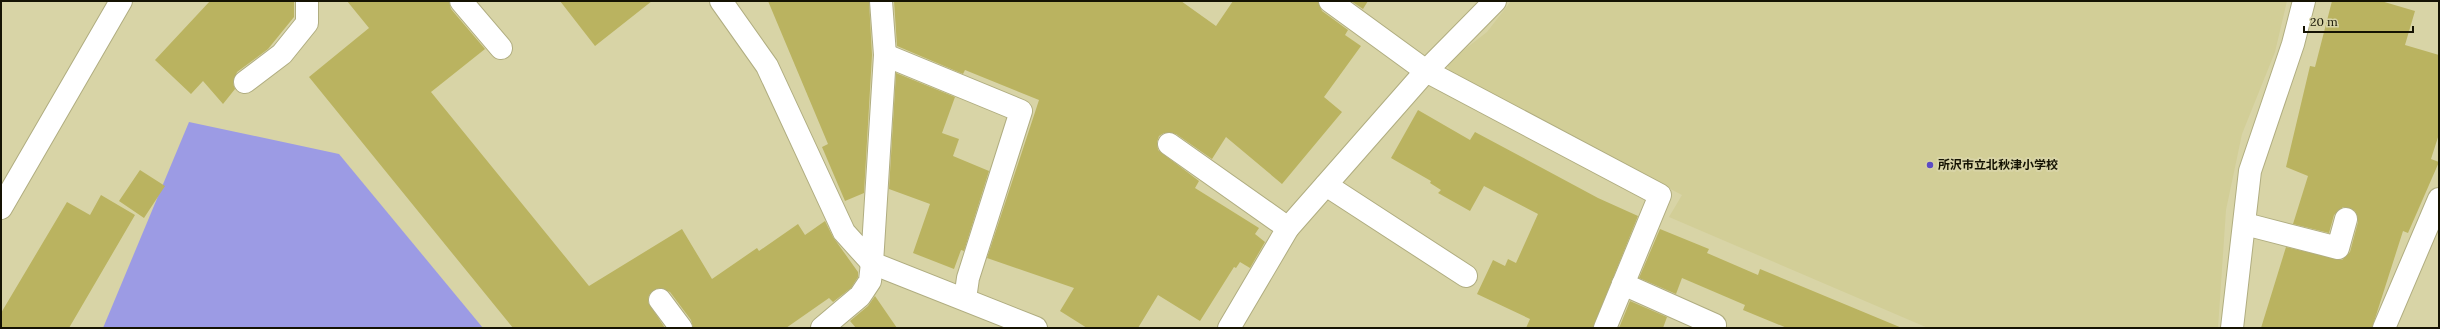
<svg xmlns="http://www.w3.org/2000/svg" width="2440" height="329" viewBox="0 0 2440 329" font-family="Lora,'Noto Sans JP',serif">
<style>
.built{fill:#d2ce97}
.green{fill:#9c9be4}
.building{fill:#bab360}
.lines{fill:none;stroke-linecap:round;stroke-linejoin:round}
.service-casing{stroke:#b0ad80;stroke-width:24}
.minor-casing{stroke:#b0ad80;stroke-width:24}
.tertiary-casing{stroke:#b0ad80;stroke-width:24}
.service{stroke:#fff;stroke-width:22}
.minor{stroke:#fff;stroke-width:22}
.tertiary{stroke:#fff;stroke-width:22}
.poi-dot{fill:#5c4bc4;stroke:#d8d4a6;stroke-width:1.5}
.labels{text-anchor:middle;stroke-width:4;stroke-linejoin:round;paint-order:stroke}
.poi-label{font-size:12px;font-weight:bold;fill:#151303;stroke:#d8d4a6;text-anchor:start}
</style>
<rect width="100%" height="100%" fill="#d8d4a6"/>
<path class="built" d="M 1511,1 L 2287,1 L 2275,52 L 2242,134 L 2226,210 L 2218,328 L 1928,328 L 1669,217 L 1682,195 L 1451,76 L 1447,63 L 1487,32 Z"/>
<path class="green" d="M 189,122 L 339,154 L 483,328 L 103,328 Z"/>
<path class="building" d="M 210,1 L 294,1 L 294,17 L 268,49 L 237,72 L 233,83 L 235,89 L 223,104 L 203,81 L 191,94 L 155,60 Z
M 347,1 L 449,1 L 451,9 L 485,49 L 431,92 L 589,286 L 682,229 L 712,279 L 757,248 L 759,251 L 798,224 L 805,235 L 825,221 L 833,237 L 858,272 L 858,277 L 851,288 L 833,302 L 829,298 L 786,328 L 693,328 L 691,320 L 670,292 L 659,288 L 649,295 L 648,302 L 665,328 L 513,328 L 309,77 L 369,28 Z
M 560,1 L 652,1 L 595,46 Z
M 768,1 L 869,1 L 872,55 L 864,193 L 845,201 L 822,147 L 828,144 Z
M 894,1 L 1181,1 L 1216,26 L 1233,1 L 1318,1 L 1322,11 L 1348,30 L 1345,35 L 1361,46 L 1324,97 L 1342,112 L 1282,184 L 1226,137 L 1212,159 L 1176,134 L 1164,133 L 1159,136 L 1157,142 L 1158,150 L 1199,181 L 1195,188 L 1259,228 L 1255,234 L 1265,242 L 1250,268 L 1240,262 L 1236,268 L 1234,267 L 1200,321 L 1158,295 L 1138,328 L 1087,328 L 1060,311 L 1074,288 L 987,258 L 1039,100 L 965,70 L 963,74 L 897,46 Z
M 1351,1 L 1368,1 L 1363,9 Z
M 2332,1 L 2381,1 L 2415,11 L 2405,45 L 2439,55 L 2439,134 L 2431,159 L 2439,162 L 2408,233 L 2403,231 L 2372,328 L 2261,328 L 2286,247 L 2342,260 L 2350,252 L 2358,222 L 2355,211 L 2343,207 L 2334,215 L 2329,233 L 2293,224 L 2308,176 L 2286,167 L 2310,66 L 2315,67 Z
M 896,73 L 955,97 L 942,133 L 959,139 L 953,156 L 989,171 L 964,251 L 961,250 L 954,269 L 913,253 L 930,204 L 889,189 Z
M 1418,110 L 1470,140 L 1475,132 L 1598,198 L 1638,216 L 1593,328 L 1526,328 L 1530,319 L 1477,294 L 1493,260 L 1505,266 L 1508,259 L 1516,263 L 1538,214 L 1484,186 L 1470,211 L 1438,193 L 1441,190 L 1430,183 L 1431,181 L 1391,158 Z
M 140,170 L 165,186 L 144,218 L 119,201 Z
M 101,195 L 135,215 L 69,328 L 1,328 L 1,313 L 67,202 L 90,215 Z
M 1660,229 L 1709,249 L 1707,253 L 1758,275 L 1760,269 L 1902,328 L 1787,328 L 1743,310 L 1745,305 L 1682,278 L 1676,294 L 1639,278 Z
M 875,296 L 897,328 L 856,328 L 850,321 L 868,306 Z
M 1630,301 L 1667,317 L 1663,328 L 1619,328 Z"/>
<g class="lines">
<g class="service-casing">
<path id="service" d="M 461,1 L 501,48
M 1330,1 L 1426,71
M 885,55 L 1021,111 L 968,278 L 965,299
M 245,82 L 282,54 L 307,23 L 307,1
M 1169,144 L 1288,228
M 1326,185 L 1466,276
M 2245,224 L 2338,248 L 2346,219
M 1623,284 L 1715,325
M 660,300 L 681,328
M 822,328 L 860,296 L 870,281 L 872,263"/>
</g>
<g class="minor-casing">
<path id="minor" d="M 721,1 L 767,66 L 844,232 L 872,263 L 1036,328
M 1426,71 L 1660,195 L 1605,328
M 872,263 L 885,55 L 881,1
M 1229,328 L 1288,228 L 1426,71 L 1495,1
M 2232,328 L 2250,171 L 2293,44 L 2304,1
M 2384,328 L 2439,199"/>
</g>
<g class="tertiary-casing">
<path id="tertiary" d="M 1,208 L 121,1"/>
</g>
<use href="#service" class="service"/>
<use href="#minor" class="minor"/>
<use href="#tertiary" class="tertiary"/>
</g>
<circle class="poi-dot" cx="1930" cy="165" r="4"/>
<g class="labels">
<g class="poi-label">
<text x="1938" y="169">所沢市立北秋津小学校</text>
</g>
</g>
<rect width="2440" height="329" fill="none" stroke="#151303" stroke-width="4"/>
<path d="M2304 26v6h109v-6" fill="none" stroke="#151303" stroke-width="2"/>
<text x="2310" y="26" font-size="12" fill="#151303" stroke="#d8d4a6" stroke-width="3" paint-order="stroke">20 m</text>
</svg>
